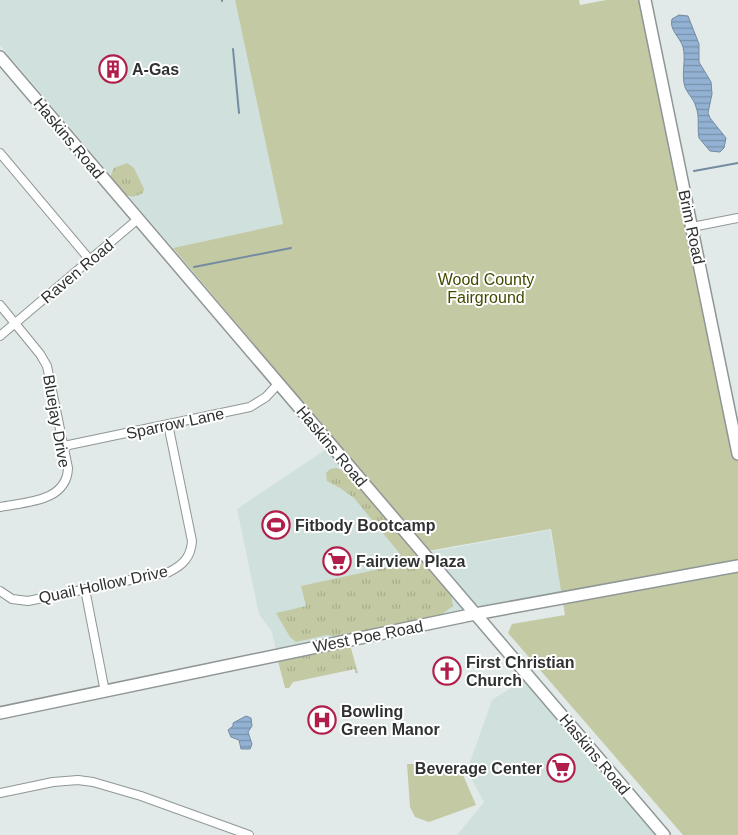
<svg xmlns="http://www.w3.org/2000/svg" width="738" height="835" viewBox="0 0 738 835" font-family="Arial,sans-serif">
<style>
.built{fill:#cfe0dd}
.grass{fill:url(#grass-tufts)}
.park{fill:#c3c9a3}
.water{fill:url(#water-rules);stroke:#758ba2}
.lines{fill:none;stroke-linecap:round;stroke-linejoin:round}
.stream{stroke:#758ba2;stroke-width:2}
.street-casing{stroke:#8f9796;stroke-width:10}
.secondary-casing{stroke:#8f9796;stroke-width:14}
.street{stroke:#fff;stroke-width:8}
.secondary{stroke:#fff;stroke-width:11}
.labels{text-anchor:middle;stroke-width:4;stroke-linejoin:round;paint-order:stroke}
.poi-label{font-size:16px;font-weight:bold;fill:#2f3231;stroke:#fff;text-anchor:start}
.street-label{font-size:16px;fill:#2f3231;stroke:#fff}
.park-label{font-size:16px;fill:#444900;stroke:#fff}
</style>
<defs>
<pattern id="grass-tufts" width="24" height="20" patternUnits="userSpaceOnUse" patternTransform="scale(1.25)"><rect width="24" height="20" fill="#c3c9a3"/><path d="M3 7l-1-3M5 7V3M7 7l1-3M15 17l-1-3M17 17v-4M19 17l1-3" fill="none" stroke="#a8ad8d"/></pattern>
<pattern id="water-rules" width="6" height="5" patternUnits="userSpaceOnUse" patternTransform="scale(1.25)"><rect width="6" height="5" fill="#93b1d3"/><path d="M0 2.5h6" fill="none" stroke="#7891ac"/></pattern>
</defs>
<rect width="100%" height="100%" fill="#e1eae8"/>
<path class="built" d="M 0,0 L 235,0 L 283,224 L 173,248 L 0,45 Z
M 328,448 L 470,613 L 276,650 L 272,632 L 259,614 L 237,509 Z
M 550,530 L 562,593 L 484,607 L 472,603 L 429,552 Z
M 526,678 L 660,835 L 457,835 L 484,802 L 467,771 L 492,700 Z"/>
<path class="grass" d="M 127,163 L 134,168 L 144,189 L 143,193 C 125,203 121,190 110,177 L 114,168 Z
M 336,468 L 347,472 L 451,594 L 453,606 L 441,615 L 341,638 L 327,635 L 296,642 L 290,637 L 276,613 L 306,606 L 301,586 L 398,565 L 397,559 L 401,555 L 354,498 L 340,488 L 327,481 L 326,473 L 330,469 Z
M 350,645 L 358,673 L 355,673 L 355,669 L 293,682 L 289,688 L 285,688 L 278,661 Z"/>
<path class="park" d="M 235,0 L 579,0 L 580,5 L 606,0 L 645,0 L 738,454 L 738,835 L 683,835 L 508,633 L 512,624 L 565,615 L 551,529 L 428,551 L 173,248 L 283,224 Z
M 407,764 L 434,764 L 463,775 L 476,805 L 429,822 L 415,817 L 410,807 Z"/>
<path class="water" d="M 679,15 L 688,16 L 699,44 L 699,62 L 711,82 L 712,94 L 708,113 L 710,118 L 726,138 L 724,148 L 720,152 L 710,151 L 699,138 C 697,127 700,117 696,107 C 694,98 685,92 684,83 C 682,71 686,59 683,47 C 680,37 669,30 672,19 Z
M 246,716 L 251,718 L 252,726 L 248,732 L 252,744 L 250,749 L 241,749 L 239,740 L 231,737 L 228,730 L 233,726 L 233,723 Z"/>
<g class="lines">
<path class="stream" d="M 222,0 L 222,1
M 233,49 L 239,113
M 694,171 L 738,163
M 194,267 L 291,248"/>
<g class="street-casing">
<path id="street" d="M 0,153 L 90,260
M 692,227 L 738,218
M 0,305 L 40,354 L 47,366 L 68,468 C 67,502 25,502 0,507
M 0,336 L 138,219
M 64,446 L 250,407 L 266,397 L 278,384
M 85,589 L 105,692
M 0,591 L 12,599 L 28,601 L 169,572 C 183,565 191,557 192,541 L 168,424
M 0,793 L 53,782 L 78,780 L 93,782 L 141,796 L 249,835"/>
</g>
<g class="secondary-casing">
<path id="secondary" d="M 645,0 L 738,454
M 0,57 L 664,835
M 0,713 L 475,614 L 738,566"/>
</g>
<use href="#street" class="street"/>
<use href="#secondary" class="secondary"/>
</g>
<defs>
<g id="building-ring" transform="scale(1.4375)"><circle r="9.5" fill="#fff" stroke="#b11e49" stroke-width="1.5"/><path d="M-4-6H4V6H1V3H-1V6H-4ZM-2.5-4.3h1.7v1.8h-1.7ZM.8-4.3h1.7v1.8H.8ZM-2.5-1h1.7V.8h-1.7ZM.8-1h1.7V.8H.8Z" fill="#b11e49"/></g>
<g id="stadium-ring" transform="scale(1.4375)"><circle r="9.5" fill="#fff" stroke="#b11e49" stroke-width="1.5"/><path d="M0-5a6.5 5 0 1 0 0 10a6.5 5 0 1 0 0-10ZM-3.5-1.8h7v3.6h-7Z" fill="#b11e49"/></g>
<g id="supermarket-ring" transform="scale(1.4375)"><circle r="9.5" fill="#fff" stroke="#b11e49" stroke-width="1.5"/><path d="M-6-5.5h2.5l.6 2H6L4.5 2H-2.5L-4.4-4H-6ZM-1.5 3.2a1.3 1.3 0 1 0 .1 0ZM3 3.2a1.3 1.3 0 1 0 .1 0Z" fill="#b11e49"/></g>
<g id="church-ring" transform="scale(1.4375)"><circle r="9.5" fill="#fff" stroke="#b11e49" stroke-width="1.5"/><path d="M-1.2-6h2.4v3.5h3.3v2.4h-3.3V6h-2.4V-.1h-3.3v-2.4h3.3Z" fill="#b11e49"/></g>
<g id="hospital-ring" transform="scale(1.4375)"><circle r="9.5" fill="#fff" stroke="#b11e49" stroke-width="1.5"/><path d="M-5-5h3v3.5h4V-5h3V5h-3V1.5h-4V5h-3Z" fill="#b11e49"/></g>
</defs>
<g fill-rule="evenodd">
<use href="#building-ring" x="113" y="69"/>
<use href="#stadium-ring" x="276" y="525"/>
<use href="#supermarket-ring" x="337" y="561"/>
<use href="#church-ring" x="447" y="671"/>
<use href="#hospital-ring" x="322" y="720"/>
<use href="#supermarket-ring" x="561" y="768"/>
</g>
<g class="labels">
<g class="poi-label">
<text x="132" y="75">A-Gas</text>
<text x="295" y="531">Fitbody Bootcamp</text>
<text x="356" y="567">Fairview Plaza</text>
<text x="466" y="668">First Christian<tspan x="466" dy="18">Church</tspan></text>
<text x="341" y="717">Bowling<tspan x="341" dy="18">Green Manor</tspan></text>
<text x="542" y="774" text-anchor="end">Beverage Center</text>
</g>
<g class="street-label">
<text transform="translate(69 138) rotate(50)" y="6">Haskins Road</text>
<text transform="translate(692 227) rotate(78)" y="6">Brim Road</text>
<text transform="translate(77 271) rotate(-40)" y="6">Raven Road</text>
<text transform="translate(57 421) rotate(80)" y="6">Bluejay Drive</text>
<text transform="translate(175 423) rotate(-12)" y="6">Sparrow Lane</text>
<text transform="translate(332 446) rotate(50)" y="6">Haskins Road</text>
<text transform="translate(103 584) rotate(-12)" y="6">Quail Hollow Drive</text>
<text transform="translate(368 636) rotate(-11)" y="6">West Poe Road</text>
<text transform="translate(595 754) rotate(50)" y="6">Haskins Road</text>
</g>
<g class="park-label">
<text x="486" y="285">Wood County<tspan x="486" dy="18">Fairground</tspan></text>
</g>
</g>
</svg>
